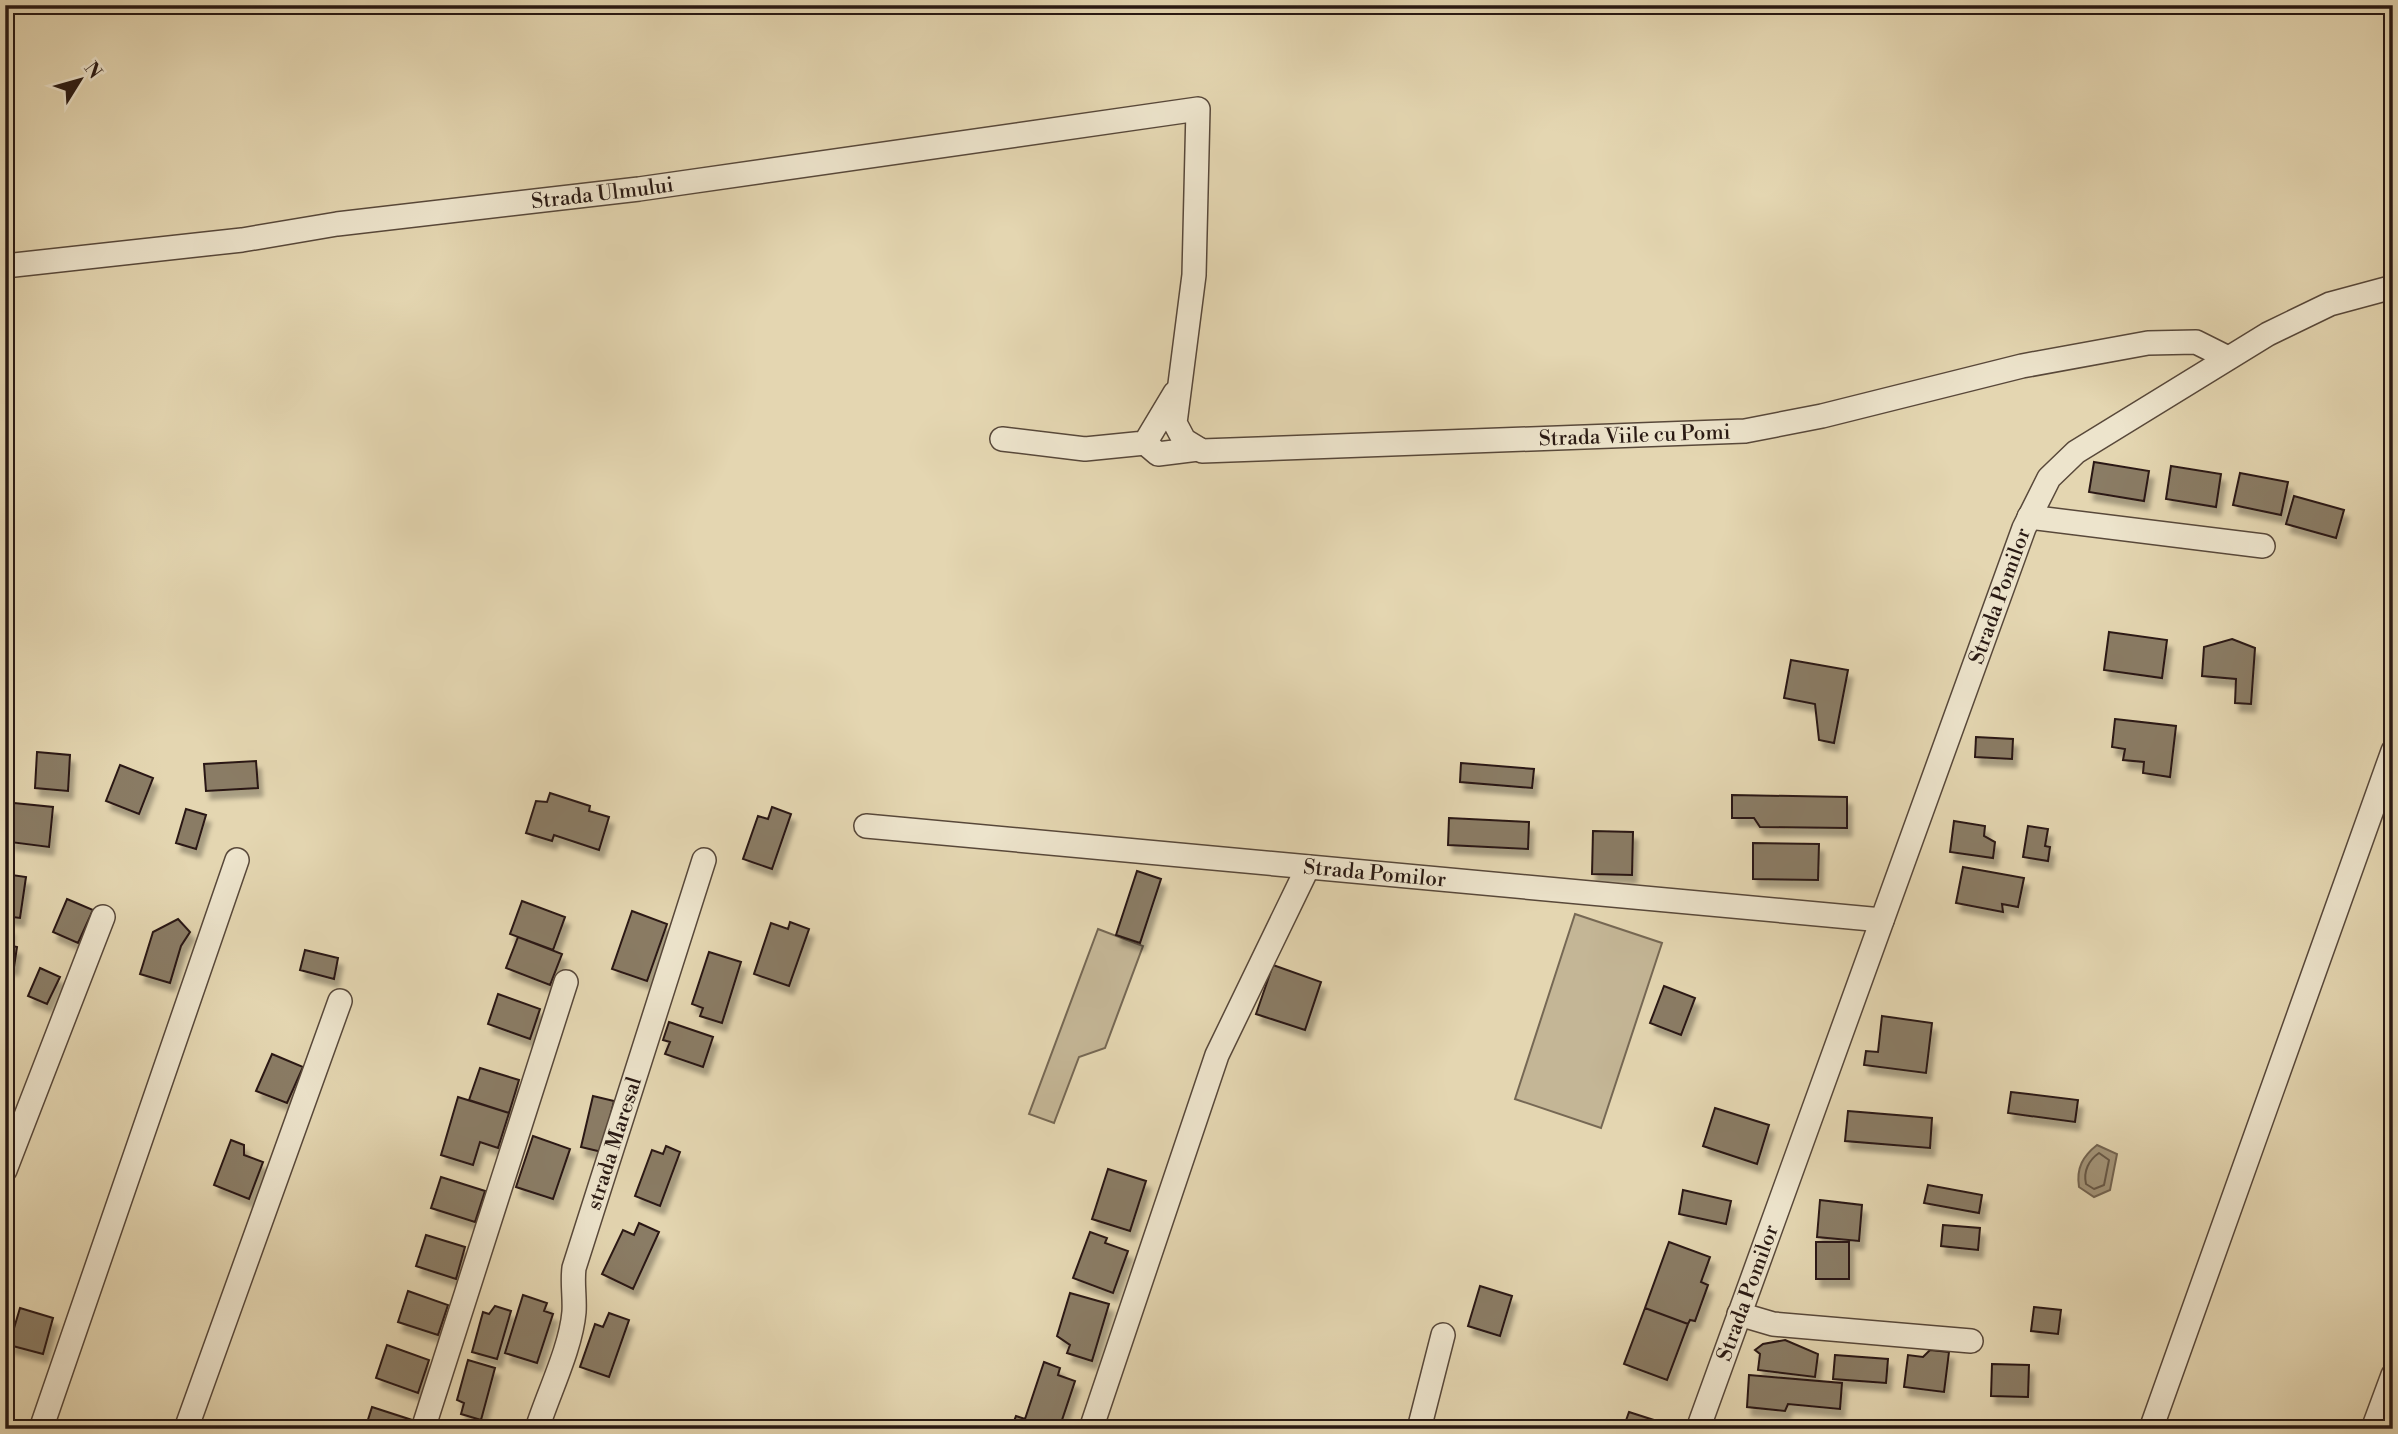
<svg xmlns="http://www.w3.org/2000/svg" width="2398" height="1434" viewBox="0 0 2398 1434" font-family="'Libre Bodoni',serif">
<style>
.green{fill:#c4b696;stroke:#766854;stroke-width:2}
.water{fill:#a4967b;stroke:#736451;stroke-width:2}
.lines{fill:none;stroke-linecap:round;stroke-linejoin:round}
.shore{stroke:#665847;stroke-width:2}
.building{fill:#8a7b65;stroke:#291913;stroke-width:2;filter:url(#shadow)}
.minor-casing{stroke:#58483a;stroke-width:26}
.minor{stroke:#ede4cc;stroke-width:23}
.labels{text-anchor:middle;stroke-width:5;stroke-linejoin:round;paint-order:stroke}
.street-label{font-size:21px;fill:#291913;stroke:#ede4cc}
</style>
<defs>
<filter id="shadow"><feDropShadow dx="4.5" dy="8" stdDeviation="2" flood-color="#0004"/></filter>
</defs>
<rect width="100%" height="100%" fill="#e4d6b1"/>
<filter id="stains"><feTurbulence type="fractalNoise" baseFrequency=".00286" numOctaves="4"/><feColorMatrix values="0 0 0 0 .2 0 0 0 0 .09 0 0 0 0 .02 0 0 0 .5 -.17"/></filter>
<radialGradient id="worn" r=".72"><stop offset=".6" stop-color="#630" stop-opacity="0"/><stop offset="1" stop-color="#630" stop-opacity=".3"/></radialGradient>
<path class="green" d="M 1575,914 L 1662,943 L 1601,1128 L 1515,1099 Z
M 1098,929 L 1143,946 L 1105,1048 L 1079,1057 L 1054,1123 L 1029,1114 Z"/>
<path class="water" d="M 2097,1145 L 2117,1154 L 2110,1190 L 2094,1197 L 2079,1187 C 2076,1168 2083,1156 2097,1145 Z"/>
<g class="lines">
<path class="shore" d="M 2099,1153 L 2109,1160 L 2104,1185 L 2094,1189 L 2086,1184 C 2083,1171 2089,1160 2099,1153 Z"/>
</g>
<path class="building" d="M 2094,462 L 2149,471 L 2144,501 L 2089,492 Z
M 2171,466 L 2221,474 L 2216,507 L 2166,499 Z
M 2240,473 L 2288,482 L 2281,515 L 2233,505 Z
M 2294,496 L 2344,510 L 2336,538 L 2286,524 Z
M 2109,632 L 2167,640 L 2162,678 L 2104,670 Z
M 2232,639 L 2255,648 L 2251,704 L 2235,703 L 2236,679 L 2202,676 L 2204,647 Z
M 1791,660 L 1848,670 L 1834,743 L 1819,740 L 1815,704 L 1784,698 Z
M 2115,719 L 2176,726 L 2170,777 L 2143,773 L 2144,762 L 2123,760 L 2125,749 L 2112,747 Z
M 1976,737 L 2013,739 L 2012,759 L 1975,757 Z
M 37,752 L 70,755 L 68,791 L 35,788 Z
M 256,761 L 258,788 L 206,791 L 204,764 Z
M 1461,763 L 1534,769 L 1532,788 L 1460,782 Z
M 120,765 L 153,778 L 139,814 L 106,801 Z
M 550,793 L 590,806 L 589,811 L 609,817 L 599,850 L 554,835 L 552,841 L 526,833 L 536,801 L 547,802 Z
M 1732,795 L 1847,797 L 1847,828 L 1760,827 L 1754,818 L 1732,818 Z
M 14,803 L 53,807 L 49,847 L 10,842 Z
M 772,807 L 791,814 L 772,869 L 743,859 L 758,816 L 768,819 Z
M 186,809 L 206,815 L 196,849 L 176,843 Z
M 1449,818 L 1529,822 L 1528,849 L 1448,845 Z
M 1954,821 L 1985,826 L 1984,836 L 1995,842 L 1993,858 L 1950,852 Z
M 2028,826 L 2048,829 L 2045,846 L 2050,847 L 2048,861 L 2023,857 Z
M 1593,831 L 1633,832 L 1632,875 L 1592,874 Z
M 1753,843 L 1819,844 L 1818,880 L 1753,879 Z
M 1963,867 L 2024,878 L 2018,907 L 2002,904 L 2003,912 L 1956,903 Z
M 1137,871 L 1161,879 L 1140,943 L 1116,935 Z
M 5,874 L 26,877 L 20,918 L 5,916 Z
M 67,899 L 93,910 L 78,943 L 53,932 Z
M 522,901 L 565,917 L 553,950 L 510,934 Z
M 632,911 L 667,924 L 647,981 L 612,969 Z
M 178,919 L 190,932 L 181,946 L 170,983 L 140,974 L 153,932 Z
M 790,922 L 809,929 L 789,986 L 754,974 L 771,923 L 788,929 Z
M 5,927 L 10,928 L 8,945 L 17,947 L 14,967 L 5,966 Z
M 518,937 L 562,954 L 550,985 L 506,968 Z
M 305,950 L 338,958 L 334,979 L 300,970 Z
M 709,952 L 741,962 L 722,1023 L 700,1016 L 703,1008 L 692,1004 Z
M 1273,965 L 1321,982 L 1305,1030 L 1256,1014 Z
M 40,968 L 60,977 L 47,1004 L 28,996 Z
M 1664,986 L 1695,998 L 1681,1035 L 1650,1023 Z
M 498,994 L 540,1009 L 530,1039 L 488,1024 Z
M 1882,1016 L 1932,1023 L 1926,1073 L 1864,1065 L 1866,1051 L 1878,1052 Z
M 669,1022 L 713,1037 L 703,1067 L 665,1054 L 670,1042 L 663,1040 Z
M 272,1054 L 303,1067 L 287,1103 L 256,1091 Z
M 480,1068 L 519,1080 L 509,1113 L 469,1100 Z
M 2011,1092 L 2078,1100 L 2075,1122 L 2008,1113 Z
M 593,1096 L 614,1101 L 602,1152 L 581,1147 Z
M 458,1097 L 509,1113 L 498,1148 L 480,1142 L 473,1165 L 441,1155 Z
M 1715,1108 L 1769,1125 L 1757,1164 L 1703,1146 Z
M 1848,1111 L 1932,1118 L 1930,1148 L 1845,1141 Z
M 533,1136 L 570,1149 L 553,1199 L 516,1187 Z
M 231,1140 L 244,1145 L 244,1155 L 263,1162 L 249,1199 L 214,1185 Z
M 666,1146 L 680,1152 L 660,1206 L 635,1196 L 652,1150 L 663,1154 Z
M 1108,1169 L 1146,1181 L 1130,1231 L 1092,1219 Z
M 441,1177 L 485,1191 L 475,1222 L 431,1208 Z
M 1928,1185 L 1982,1195 L 1979,1213 L 1924,1203 Z
M 1683,1190 L 1731,1201 L 1726,1224 L 1679,1214 Z
M 1820,1200 L 1862,1205 L 1859,1241 L 1817,1237 Z
M 639,1223 L 659,1232 L 633,1289 L 602,1274 L 623,1230 L 634,1235 Z
M 1943,1225 L 1980,1228 L 1978,1250 L 1941,1246 Z
M 1090,1232 L 1107,1238 L 1105,1243 L 1128,1251 L 1113,1293 L 1073,1278 Z
M 426,1235 L 465,1247 L 456,1279 L 416,1266 Z
M 1669,1242 L 1710,1257 L 1701,1282 L 1708,1285 L 1695,1321 L 1690,1320 L 1688,1324 L 1645,1308 Z
M 1816,1242 L 1849,1242 L 1849,1279 L 1816,1279 Z
M 1480,1286 L 1512,1296 L 1500,1336 L 1468,1326 Z
M 408,1291 L 448,1305 L 438,1335 L 398,1322 Z
M 1070,1293 L 1109,1304 L 1092,1361 L 1067,1353 L 1070,1345 L 1057,1336 Z
M 523,1295 L 547,1303 L 544,1311 L 553,1314 L 537,1363 L 505,1353 Z
M 495,1306 L 511,1311 L 497,1359 L 472,1352 L 483,1312 L 489,1314 Z
M 2034,1307 L 2061,1310 L 2058,1334 L 2031,1331 Z
M 20,1308 L 53,1318 L 43,1354 L 9,1345 Z
M 1645,1308 L 1688,1324 L 1667,1380 L 1624,1364 Z
M 609,1313 L 629,1320 L 609,1377 L 580,1367 L 595,1324 L 603,1327 Z
M 1785,1340 L 1818,1354 L 1815,1377 L 1758,1370 L 1760,1354 L 1755,1350 L 1763,1344 Z
M 387,1345 L 429,1360 L 418,1393 L 376,1378 Z
M 1930,1350 L 1949,1352 L 1944,1392 L 1904,1387 L 1908,1355 L 1923,1357 Z
M 1835,1355 L 1888,1359 L 1886,1383 L 1833,1379 Z
M 468,1360 L 495,1368 L 481,1420 L 461,1414 L 464,1403 L 457,1400 Z
M 1044,1362 L 1060,1368 L 1058,1375 L 1075,1381 L 1059,1429 L 1011,1429 L 1016,1416 L 1025,1419 Z
M 1992,1364 L 2029,1365 L 2028,1397 L 1991,1396 Z
M 1749,1375 L 1842,1383 L 1840,1409 L 1788,1404 L 1785,1411 L 1747,1407 Z
M 372,1407 L 412,1420 L 409,1429 L 365,1429 Z
M 1629,1412 L 1660,1422 L 1658,1429 L 1623,1429 Z
M 574,1422 L 593,1429 L 572,1429 Z"/>
<g class="lines">
<g class="minor-casing">
<g id="minor">
<path id="s1" d="M 5,266 L 242,240 L 337,224 L 639,189 L 1198,109 L 1194,275 L 1175,423 L 1184,440 L 1202,451 L 1745,431 L 1822,416 L 2022,366 L 2148,343 L 2196,342 L 2226,357"/>
<path d="M 1002,439 L 1085,449 L 1145,443 L 1175,393"/>
<path d="M 1145,443 L 1158,454 L 1198,449"/>
<path d="M 2029,517 L 2263,546"/>
<path id="s2" d="M 866,826 L 1882,920"/>
<path d="M 5,1170 L 103,917"/>
<path d="M 1739,1314 L 1773,1324 L 1971,1341"/>
<path d="M 41,1429 L 237,860"/>
<path d="M 186,1429 L 340,1001"/>
<path d="M 423,1429 L 566,982"/>
<path id="s3" d="M 537,1429 C 548,1394 571,1348 574,1312 C 575,1297 572,1283 574,1268 L 704,860"/>
<path d="M 1091,1429 L 1217,1055 L 1308,867"/>
<path d="M 1419,1429 L 1443,1335"/>
<path id="s4" d="M 1698,1429 L 2024,528 L 2049,478 L 2076,452 L 2268,334 L 2330,304 L 2393,287"/>
<path d="M 2151,1429 L 2393,751"/>
<path d="M 2373,1429 L 2393,1375"/>
</g>
</g>
<use href="#minor" class="minor"/>
</g>
<g class="labels">
<g class="street-label">
<text dy="7" stroke="none"><textPath href="#s1" startOffset="602">Strada Ulmului</textPath></text>
<text dy="7" stroke="none"><textPath href="#s1" startOffset="1992">Strada Viile cu Pomi</textPath></text>
<text dy="7" stroke="none"><textPath href="#s4" startOffset="886">Strada Pomilor</textPath></text>
<text dy="7" stroke="none"><textPath href="#s2" startOffset="511">Strada Pomilor</textPath></text>
<text dy="7" stroke="none"><textPath href="#s3" startOffset="298">strada Maresal</textPath></text>
<text dy="7" stroke="none"><textPath href="#s4" startOffset="145">Strada Pomilor</textPath></text>
</g>
</g>
<rect width="2398" height="1434" fill="none" stroke="#e4d6b1" stroke-width="28"/>
<rect x="7" y="7" width="2384" height="1420" fill="none" stroke="#291913" stroke-width="3.5"/>
<rect x="14" y="14" width="2370" height="1406" fill="none" stroke="#291913" stroke-width="2"/>
<g transform="translate(80 80) rotate(53)" stroke="#ede4cc" stroke-width="5" paint-order="stroke">
<path d="M0-5L12 26L0 18L-12 26Z" fill="#291913"/>
<text y="-10" font-size="19" font-weight="bold" text-anchor="middle" fill="#291913">N</text>
</g>
<rect width="100%" height="100%" filter="url(#stains)"/>
<rect width="100%" height="100%" fill="url(#worn)"/>
</svg>
